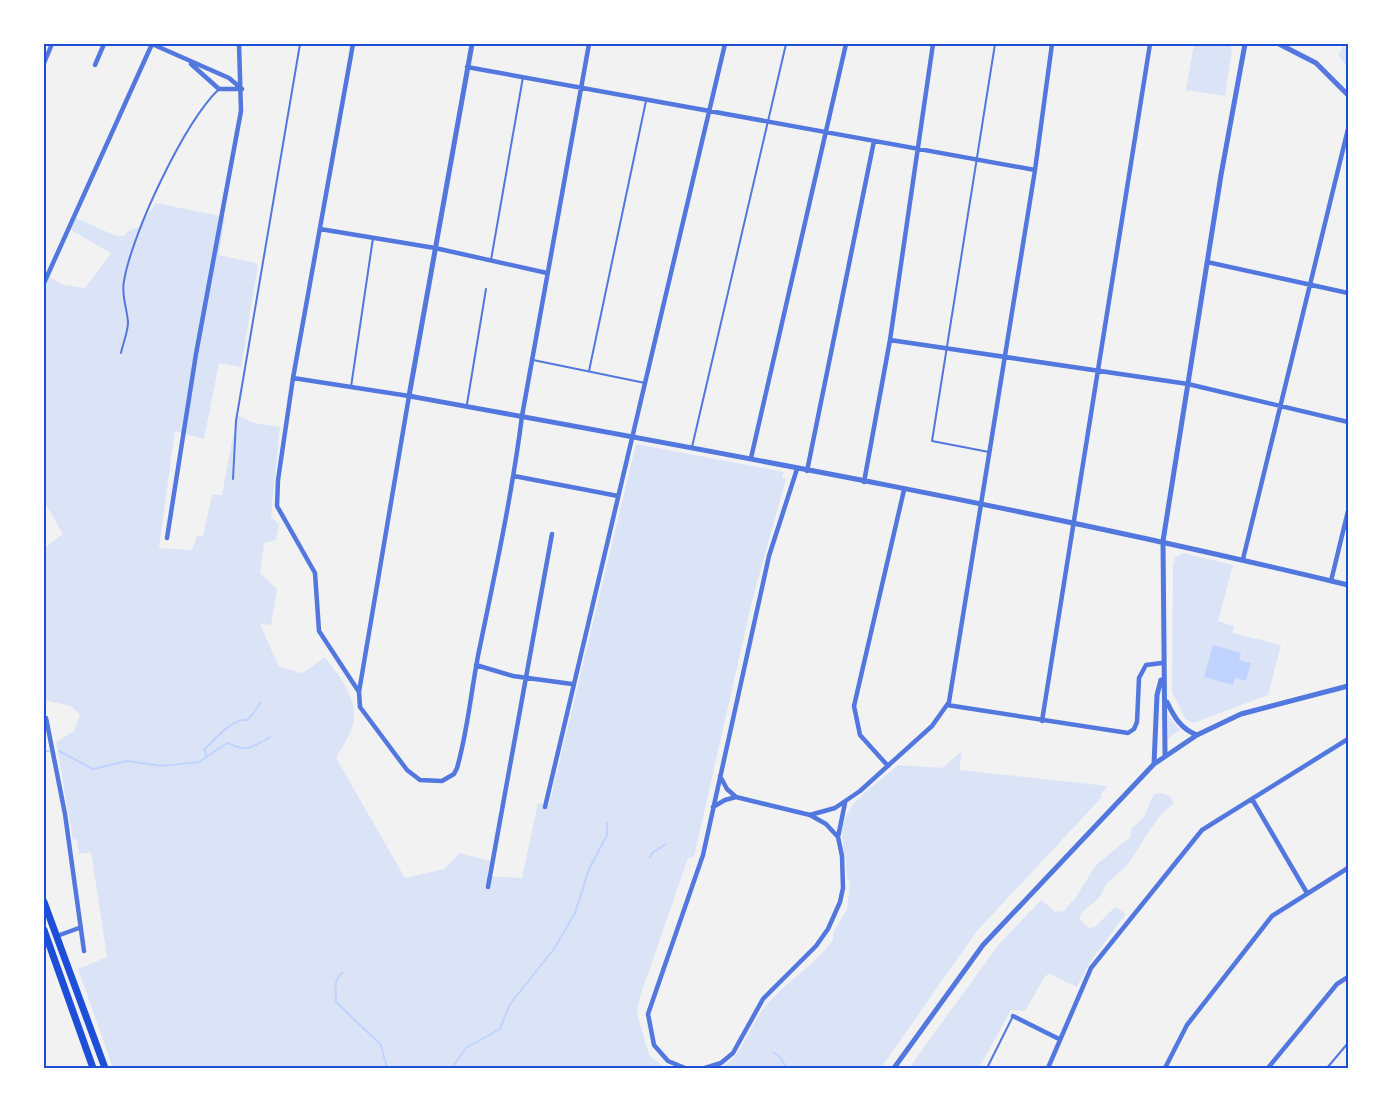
<svg xmlns="http://www.w3.org/2000/svg" width="1392" height="1112" viewBox="0 0 1392 1112" font-family="'DM Sans',sans-serif">
<style>
.green{fill:#dbe4f7}
.water{fill:#bfd3fe}
.lines{fill:none;stroke-linecap:round;stroke-linejoin:round}
.stream{stroke:#bfd3fe;stroke-width:2}
.service{stroke:#5277de;stroke-width:2}
.minor{stroke:#5277de;stroke-width:4.5}
.tertiary{stroke:#5277de;stroke-width:5}
.trunk{stroke:#1d4ed8;stroke-width:7}
.neatline{fill:none;stroke:#1d4ed8;stroke-width:2}
</style>
<rect width="100%" height="100%" fill="#f2f2f2"/>
<path class="green" d="M 1194,44 L 1230,44 L 1232,50 L 1225,96 L 1186,90 Z
M 1343,46 L 1348,50 L 1348,68 L 1338,55 Z
M 156,203 L 225,217 L 219,255 L 255,263 L 258,266 L 241,367 L 219,363 L 204,439 L 175,431 L 159,548 L 192,550 L 197,536 L 203,536 L 212,495 L 222,495 L 237,415 L 254,423 L 280,427 L 271,517 L 279,524 L 276,540 L 264,543 L 260,573 L 277,589 L 271,625 L 260,624 L 279,667 L 302,673 L 325,657 C 339,676 359,699 353,724 C 351,735 341,748 336,758 L 405,878 L 444,869 L 460,853 L 490,861 L 487,876 L 522,878 L 538,803 L 549,805 L 636,444 L 784,472 L 782,478 L 786,479 L 752,601 L 694,857 L 688,858 L 640,997 L 637,1013 L 649,1055 L 665,1068 L 114,1068 L 112,1065 L 78,969 L 107,957 L 91,852 L 79,854 L 77,839 L 73,840 L 56,742 L 74,731 L 80,715 L 71,706 L 44,700 L 44,548 L 63,534 L 44,501 L 44,274 L 64,285 L 85,288 L 111,253 L 71,230 L 76,218 L 116,236 L 124,236 L 128,231 L 139,227 Z
M 1183,553 L 1233,565 L 1218,621 L 1234,626 L 1233,633 L 1281,645 L 1268,695 L 1193,723 L 1185,719 L 1172,692 L 1173,566 L 1175,558 Z
M 1168,715 L 1180,730 L 1168,738 Z
M 962,751 L 959,770 L 1108,786 L 1101,794 L 1102,797 L 976,932 L 881,1068 L 720,1068 C 743,1056 746,1033 761,1012 C 781,984 814,967 833,940 L 833,933 L 847,909 L 850,881 L 847,880 C 847,864 843,849 842,833 C 842,804 878,783 898,765 L 942,768 Z
M 1162,793 L 1170,796 L 1174,804 C 1159,810 1138,851 1127,865 C 1121,872 1113,877 1107,884 C 1104,887 1103,893 1100,896 C 1093,906 1083,907 1079,919 L 1089,928 L 1095,927 L 1115,907 L 1126,914 L 1090,962 L 1077,987 L 1050,974 L 1045,976 L 1025,1011 L 1011,1010 L 979,1068 L 909,1068 L 999,944 L 1041,900 L 1056,912 L 1064,911 L 1076,897 L 1096,865 L 1130,837 L 1132,828 L 1144,817 L 1154,794 Z"/>
<path class="water" d="M 1213,645 L 1241,653 L 1239,660 L 1251,663 L 1246,681 L 1235,678 L 1233,685 L 1204,677 Z"/>
<g class="lines">
<path class="stream" d="M 252,715 L 261,702
M 265,740 L 270,737
M 44,751 L 49,751
M 59,751 L 93,769 L 127,761 L 162,766 L 199,762 L 227,743 C 245,750 245,751 263,741
M 207,756 L 204,750 C 214,740 233,718 247,720 L 251,716
M 650,857 L 652,853 L 666,844
M 342,973 C 333,981 336,991 336,1002 L 381,1045 L 387,1068
M 773,1052 L 779,1056 L 787,1068
M 452,1068 L 466,1048 L 500,1029 L 510,1004 L 554,949 L 575,913 L 589,869 L 607,835 L 607,822"/>
<path class="service" d="M 491,260 L 523,77
M 121,353 C 123,343 128,332 128,322 C 127,308 121,295 124,281 C 132,233 184,123 219,89
M 533,360 L 645,383
M 589,371 L 646,101
M 351,387 L 373,238
M 467,404 L 486,289
M 692,447 L 786,44
M 989,452 L 932,441 L 995,44
M 233,479 L 236,421 L 300,44
M 987,1068 L 1013,1016
M 1327,1068 L 1348,1043"/>
<path class="minor" d="M 152,44 L 229,78 L 242,89
M 353,44 L 293,378 L 278,480 L 277,506 L 315,573 L 319,631 L 359,692 L 360,707 L 407,770 L 420,780 L 442,781 L 454,774 L 457,768 C 468,730 471,690 479,651 C 495,573 512,495 522,416 L 589,44
M 44,63 L 52,44
M 191,64 L 219,89 L 242,89
M 95,65 L 104,44
M 467,67 L 1035,170
M 320,229 L 435,248 L 547,273
M 1207,262 L 1348,293
M 44,283 L 152,44
M 890,340 L 1188,384 L 1348,422
M 293,378 L 409,396 L 359,692
M 751,458 L 846,44
M 807,471 L 874,141
M 514,476 L 618,496
M 864,482 L 890,340 L 933,44
M 167,538 L 196,354 L 241,111 L 239,44
M 1243,559 L 1348,129
M 1331,581 L 1348,511
M 476,665 L 513,676 L 572,684
M 947,705 L 1128,733 L 1134,729 L 1137,722 L 1139,678 L 1146,665 L 1162,663
M 46,718 L 65,814 L 84,951
M 1042,721 L 1150,44
M 888,766 L 860,735 L 854,706 L 904,490
M 720,776 L 727,789 L 736,797
M 1252,799 L 1307,893
M 545,807 L 725,44
M 713,807 L 725,800 L 736,797 L 810,815 L 835,808 L 860,791 L 932,726 L 949,702 L 1035,170 L 1052,44
M 810,815 L 826,824 L 838,837
M 488,887 L 552,534
M 57,936 L 79,928
M 1013,1016 L 1059,1039
M 685,1068 L 668,1061 L 654,1045 L 648,1014 L 703,855 L 769,556 L 797,469
M 705,1068 L 721,1063 L 733,1053 L 763,999 L 816,946 L 828,929 L 840,902 L 843,888 L 842,856 L 838,837 L 845,803
M 1048,1068 L 1091,968 L 1202,830 L 1348,739
M 1165,1068 L 1187,1025 L 1272,916 L 1348,868
M 1268,1068 L 1337,984 L 1348,977"/>
<path class="tertiary" d="M 472,44 L 409,396 C 723,453 1038,510 1348,585
M 1279,44 L 1316,63 L 1348,95
M 1167,702 C 1174,717 1181,729 1197,735
M 1165,755 L 1163,541 L 1221,175 L 1245,44
M 1154,764 L 1157,695 L 1161,680
M 894,1068 L 983,945 L 1154,764 L 1197,735 L 1241,714 L 1348,686"/>
<path class="trunk" d="M 44,902 L 105,1068
M 44,930 L 93,1068"/>
</g>
<rect width="1392" height="1112" fill="none" stroke="#ffffff" stroke-width="90"/>
<rect x="45" y="45" width="1302" height="1022" class="neatline"/>
</svg>
